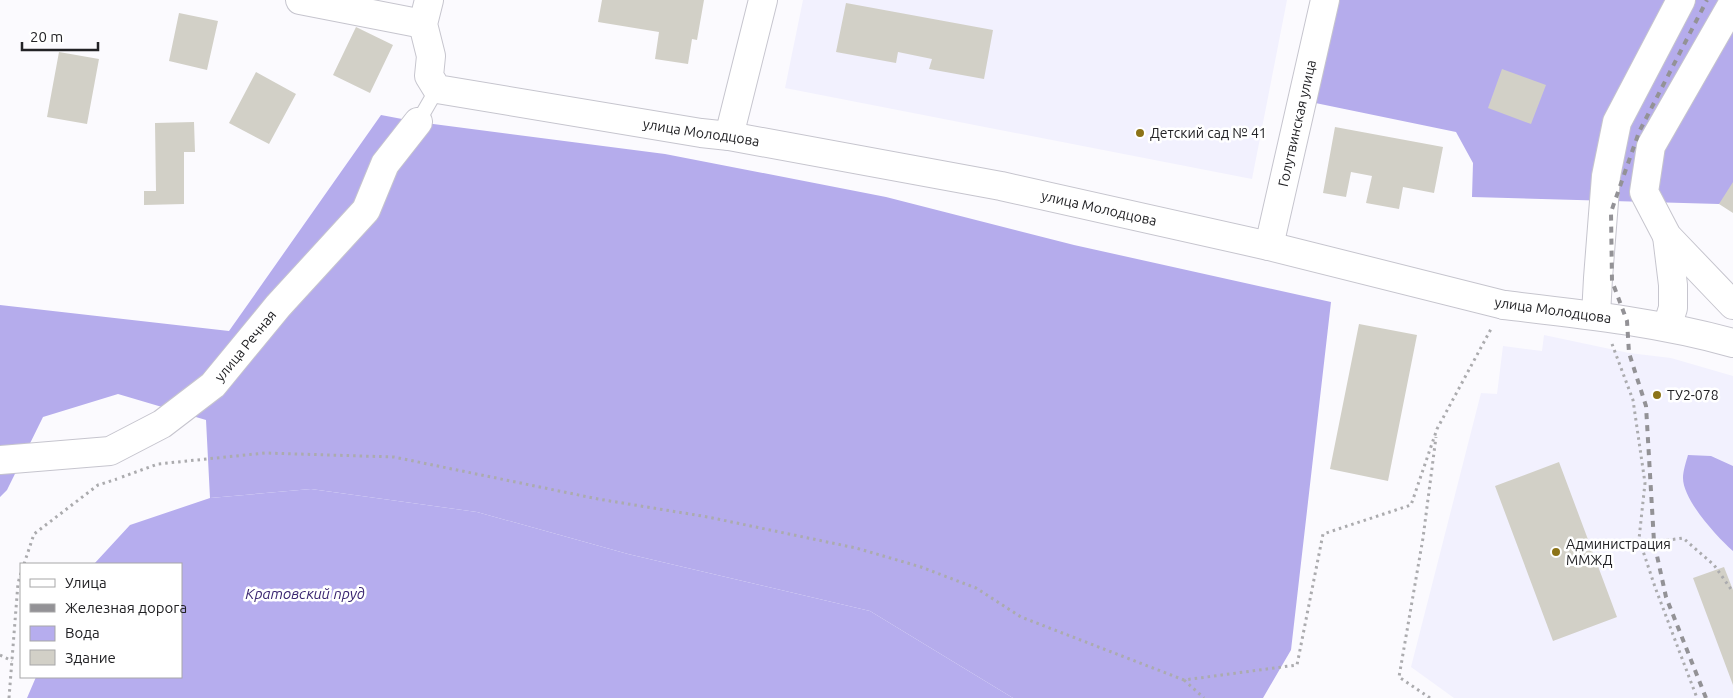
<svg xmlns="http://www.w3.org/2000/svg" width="1733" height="698" viewBox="0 0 1733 698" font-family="Ubuntu,sans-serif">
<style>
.built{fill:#f2f1fe}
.forest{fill:#b5acec}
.water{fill:#b6adee}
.building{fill:#d2d0c7}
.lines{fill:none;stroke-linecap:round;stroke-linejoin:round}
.service-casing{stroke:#c6c5ce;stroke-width:16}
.minor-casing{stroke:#c6c5ce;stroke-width:30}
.tertiary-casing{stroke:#c6c5ce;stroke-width:30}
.path{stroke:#ababae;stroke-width:3;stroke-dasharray:2.5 4;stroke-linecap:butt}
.service{stroke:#fff;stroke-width:14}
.minor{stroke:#fff;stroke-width:28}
.tertiary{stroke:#fff;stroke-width:28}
.rail{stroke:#939296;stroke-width:4;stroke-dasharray:6 6;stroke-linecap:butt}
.poi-dot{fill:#8c7317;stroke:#fff;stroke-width:2}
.labels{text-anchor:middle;stroke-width:5;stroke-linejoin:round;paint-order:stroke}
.street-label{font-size:14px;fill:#222225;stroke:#fff}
.poi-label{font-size:14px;fill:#222225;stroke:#fff;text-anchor:start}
.water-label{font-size:15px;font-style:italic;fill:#3a2670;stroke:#fff}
</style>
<rect width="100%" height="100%" fill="#fbfafe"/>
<path class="built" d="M 803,0 L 1287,0 L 1252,179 L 785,88 Z
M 1544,335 L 1629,353 L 1671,358 L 1733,376 L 1733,698 L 1454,698 L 1411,667 L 1481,393 L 1497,394 L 1503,346 L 1542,351 Z"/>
<path class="forest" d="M 1315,0 L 1733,0 L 1733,198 L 1719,204 L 1472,197 L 1473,163 L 1456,132 L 1296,99 Z
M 381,115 L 418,122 L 665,154 L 886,197 L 1074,245 L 1331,302 L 1291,650 L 1263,698 L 1013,698 L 870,611 L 628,554 L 477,512 L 311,489 L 210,498 L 206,420 L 118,394 L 43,417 L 7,490 L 0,497 L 0,305 L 229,331 Z
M 1688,455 L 1711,456 L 1733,466 L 1733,551 C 1717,537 1683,500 1683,478 C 1683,471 1686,462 1688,455 Z"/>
<path class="water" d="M 311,489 L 477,512 L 628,554 L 870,611 L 1013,698 L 27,698 L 36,677 L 181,677 L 181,564 L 94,564 L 130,525 L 210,498 Z"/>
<path class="building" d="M 602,0 L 704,0 L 697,40 L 692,39 L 688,64 L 655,59 L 659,32 L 598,22 Z
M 846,3 L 993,30 L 984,79 L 929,69 L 932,59 L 898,52 L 896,63 L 836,52 Z
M 179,13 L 218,21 L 207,70 L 169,61 Z
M 356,27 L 393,45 L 370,93 L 333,75 Z
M 59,52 L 99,59 L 87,124 L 47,117 Z
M 1502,69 L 1546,85 L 1531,124 L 1488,108 Z
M 256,72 L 296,94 L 269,144 L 229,123 Z
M 194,122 L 195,152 L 184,152 L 184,204 L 144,205 L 144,191 L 156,191 L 155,123 Z
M 1335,127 L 1443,147 L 1434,193 L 1403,187 L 1399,209 L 1366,203 L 1372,176 L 1351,172 L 1346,197 L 1323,193 Z
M 1733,182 L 1733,213 L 1719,204 Z
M 1359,324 L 1417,335 L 1388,481 L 1330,469 Z
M 1559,462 L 1617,617 L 1553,641 L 1495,486 Z
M 1724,567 L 1733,590 L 1733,685 L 1693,578 Z"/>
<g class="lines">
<g class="service-casing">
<path id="service" d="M 418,122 L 437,89"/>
</g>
<g class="minor-casing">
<g id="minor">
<path d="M 300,0 L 423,24"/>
<path id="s1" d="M 429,0 L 423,24 L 431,56 L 429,76 L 437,89 L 701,133 L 729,136 L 1001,186 L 1269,246 L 1504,305"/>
<path d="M 1733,3 L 1651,146 L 1644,192 L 1667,236 L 1733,305"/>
<path d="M 729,136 L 763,0"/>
<path d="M 1667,236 L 1673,285 L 1673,308 L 1667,327"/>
<path id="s2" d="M 1269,246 L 1325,0"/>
<path d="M 1596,315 L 1598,278 L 1606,176 L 1617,122 L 1681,0"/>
<path id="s3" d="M 0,460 L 110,451 L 162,424 L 213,385 L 278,306 L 366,210 L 385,164 L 418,122"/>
</g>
</g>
<g class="tertiary-casing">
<path id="tertiary" d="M 1504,305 C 1581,314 1658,322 1733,343"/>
</g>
<path class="path" d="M 1612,344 L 1633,400 L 1645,483 L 1639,539 L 1655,587 L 1697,698
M 122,477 L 158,464 L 265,453 L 394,457 L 598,499 L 708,517 L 856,548 L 921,567 L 976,588 L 1021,617 L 1184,680 L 1297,665 L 1323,534 L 1411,505 L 1437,429 L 1491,329
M 1642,548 L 1654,542 L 1683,538 L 1714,565 L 1733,592
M 24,564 L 34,534 L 98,485 L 117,479
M 0,655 L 12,661
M 1184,680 L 1204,698
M 9,698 L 18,583 L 21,573
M 1430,698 L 1399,677 L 1423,538 L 1436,437"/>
<use href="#service" class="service"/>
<use href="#minor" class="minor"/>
<use href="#tertiary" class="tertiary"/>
<path class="rail" d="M 1706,698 L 1666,597 L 1654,542 L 1646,406 L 1629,353 L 1627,321 L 1612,281 L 1611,212 L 1639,132 L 1707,0"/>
</g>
<g class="poi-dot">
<circle cx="1140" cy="133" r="5"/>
<circle cx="1657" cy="395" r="5"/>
<circle cx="1556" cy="552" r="5"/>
</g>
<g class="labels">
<g class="street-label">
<text dy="5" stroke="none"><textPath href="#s2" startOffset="126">Голутвинская улица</textPath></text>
<text dy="5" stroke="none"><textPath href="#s1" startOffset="361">улица Молодцова</textPath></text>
<text dy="5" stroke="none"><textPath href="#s1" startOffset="766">улица Молодцова</textPath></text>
<text transform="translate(1553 310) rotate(8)" y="5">улица Молодцова</text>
<text dy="5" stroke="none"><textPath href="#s3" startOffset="284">улица Речная</textPath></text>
</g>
<g class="poi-label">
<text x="1150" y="138">Детский сад № 41</text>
<text x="1667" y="400">ТУ2-078</text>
<text x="1566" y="549">Администрация<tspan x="1566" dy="16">ММЖД</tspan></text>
</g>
<g class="water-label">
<text x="305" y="599">Кратовский пруд</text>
</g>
</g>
<rect x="20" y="563" width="162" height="115" fill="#ffffff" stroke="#a7a7a8"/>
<rect x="30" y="579" width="25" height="8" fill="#ffffff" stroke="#a7a7a8"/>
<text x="65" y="588" font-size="15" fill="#222225">Улица</text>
<rect x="30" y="604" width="25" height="8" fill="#939296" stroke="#a7a7a8"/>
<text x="65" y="613" font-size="15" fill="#222225">Железная дорога</text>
<rect x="30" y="626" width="25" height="15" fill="#b6adee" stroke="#a7a7a8"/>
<text x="65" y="638" font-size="15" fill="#222225">Вода</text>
<rect x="30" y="650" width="25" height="15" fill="#d2d0c7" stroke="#a7a7a8"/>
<text x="65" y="663" font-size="15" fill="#222225">Здание</text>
<path d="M22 42v8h76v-8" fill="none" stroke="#222225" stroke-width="2.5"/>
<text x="30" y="42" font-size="15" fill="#222225" stroke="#ffffff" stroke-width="4" paint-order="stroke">20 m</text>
</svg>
